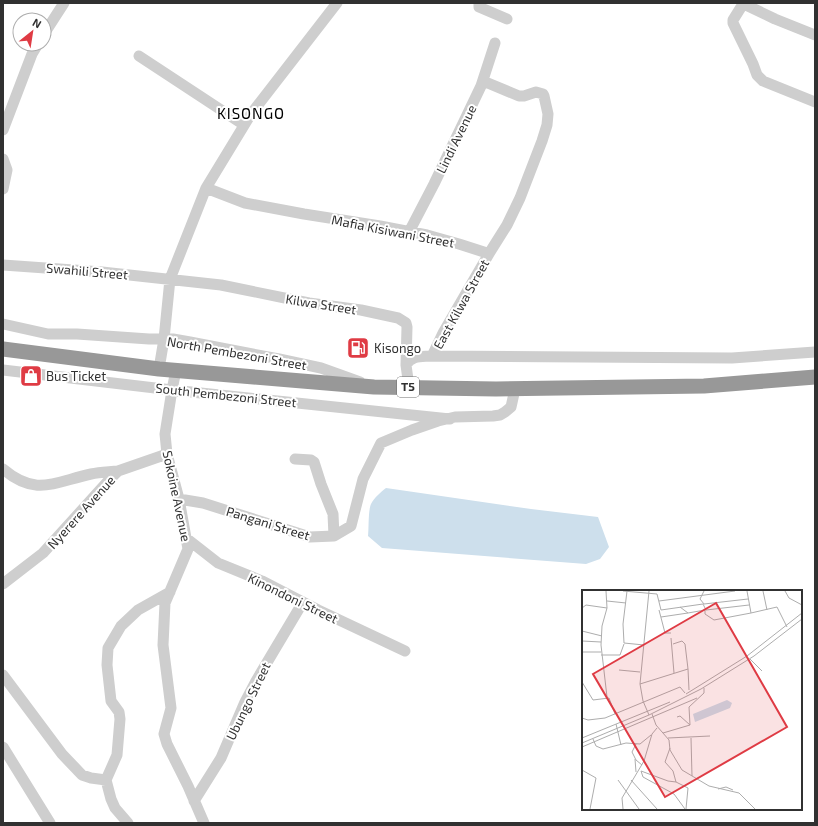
<svg xmlns="http://www.w3.org/2000/svg" width="818" height="826" viewBox="0 0 818 826" font-family="'Exo 2',sans-serif">
<style>
.water{fill:#cddfec}
.lines{fill:none;stroke-linecap:round;stroke-linejoin:round}
.minor{stroke:#cecece;stroke-width:11}
.highway{stroke:#989898;stroke-width:15}
.labels{text-anchor:middle;stroke-width:4;stroke-linejoin:round;paint-order:stroke}
.shield{fill:#fff;stroke:#6f6f6f;stroke-width:1}
.shield-label{font-size:12px;font-weight:bold;fill:#313131}
.street-label{font-size:13px;fill:#313131;stroke:#fff}
.poi-label{font-size:13px;fill:#313131;stroke:#fff;text-anchor:start}
.quarter-label{font-size:15px;letter-spacing:1px;fill:#000;stroke:#fff}
.inset-road{fill:none;stroke:#adadad;stroke-width:1}
.view{fill:#df3b44;fill-opacity:0.15;stroke:#df3b44;stroke-width:2}
.inset-edge{fill:none;stroke:#313131;stroke-width:2}
</style>
<rect width="100%" height="100%" fill="#fff"/>
<path class="water" d="M 386,488 L 531,509 L 598,517 L 609,547 L 600,559 L 586,564 L 382,548 L 368,536 C 369,528 368,511 371,504 C 374,498 381,492 386,488 Z"/>
<g class="lines">
<path class="minor" d="M 479,3 L 479,7 L 507,19
M 746,3 L 748,6 L 775,19 L 815,35
M 743,4 L 733,20 L 733,23 L 753,64 L 757,75 L 763,81 L 815,102
M 44,34 L 64,3
M 139,56 L 244,125
M 3,130 L 32,54 L 38,44
M 3,159 L 7,170 L 3,189
M 206,188 L 245,203 L 304,214 L 380,226 L 427,235 L 459,244 L 487,253 L 490,252 L 507,225 L 520,198 L 542,141 L 547,125 L 548,114 L 544,96 L 543,94 L 536,92 L 524,96 L 519,96 L 483,81
M 409,232 L 434,184 L 481,86 L 495,43
M 3,265 L 102,272 L 221,285 L 309,303 L 361,310 L 398,318 L 406,323 L 407,327 L 406,365 L 409,387
M 3,324 L 48,334 L 77,334 L 149,339 L 173,339 L 190,342 L 279,359 L 321,368 L 360,382
M 432,356 L 443,333 L 490,252
M 406,365 C 412,355 421,357 432,356 L 732,358 L 815,352
M 159,369 L 164,339 L 170,279 L 206,188 L 251,114 L 337,3
M 3,370 L 172,390 L 450,419
M 176,370 L 172,390 L 165,434 L 167,454 L 179,499 L 188,549 L 165,603 L 163,645 L 171,708 L 164,734 L 167,744 L 188,786 L 204,823
M 295,459 L 311,460 L 314,462 L 321,484 L 333,514 L 334,536
M 3,469 C 36,497 54,482 91,474 C 100,472 109,472 118,471
M 179,499 L 203,503 L 310,537 L 334,536 L 351,526 L 363,479 L 381,443 L 412,430 L 438,421 L 455,417 L 493,416 L 500,415 L 505,412 L 511,407 L 515,389
M 186,538 L 218,563 L 262,581 L 318,610 L 405,651
M 3,584 L 43,553 L 110,479 L 118,471 L 167,454
M 3,675 L 62,754 L 82,775 L 91,778 L 106,780
M 3,747 L 50,823
M 194,801 L 221,758 L 245,702 L 256,681 L 303,602
M 128,823 L 115,808 L 111,799 L 106,780 L 117,755 L 120,719 L 119,712 L 111,701 L 107,665 L 108,648 L 121,626 L 138,610 L 170,592"/>
<path class="highway" d="M 3,349 L 159,369 L 374,387 L 496,389 L 704,386 L 815,377"/>
</g>
<defs>
<g id="fuel-square" transform="scale(1.15)"><rect x="-9" y="-9" width="18" height="18" rx="4" fill="#df3b44" stroke="#fff"/><path d="M-5.5-6h7V0h2V4h1.3V-2.5L3-4.5l.8-.8L6-3V5H2.5V1h-1V6h-7ZM-4.2-4.7v3.2H.2V-4.7Z" fill="#fff"/></g>
<g id="shop-square" transform="scale(1.15)"><rect x="-9" y="-9" width="18" height="18" rx="4" fill="#df3b44" stroke="#fff"/><path d="M-5-2.5h2.3a2.7 3.5 0 0 1 5.4 0H5L5.5 6h-11ZM-1.5-2.5h3a1.5 2.3 0 0 0-3 0Z" fill="#fff"/></g>
</defs>
<g fill-rule="evenodd">
<use href="#fuel-square" x="358" y="348"/>
<use href="#shop-square" x="31" y="376"/>
</g>
<g class="labels">
<rect class="shield" x="397" y="377" width="22" height="20" rx="3"/>
<g class="shield-label">
<text x="408" y="391">T5</text>
</g>
<g class="street-label">
<text transform="translate(456 139) rotate(-64)" y="5">Lindi Avenue</text>
<text transform="translate(393 231) rotate(11)" y="5">Mafia Kisiwani Street</text>
<text transform="translate(87 271) rotate(5)" y="5">Swahili Street</text>
<text transform="translate(321 304) rotate(9)" y="5">Kilwa Street</text>
<text transform="translate(461 304) rotate(-61)" y="5">East Kilwa Street</text>
<text transform="translate(237 353) rotate(10)" y="5">North Pembezoni Street</text>
<text transform="translate(226 395) rotate(6)" y="5">South Pembezoni Street</text>
<text transform="translate(177 496) rotate(78)" y="5">Sokoine Avenue</text>
<text transform="translate(81 512) rotate(-48)" y="5">Nyerere Avenue</text>
<text transform="translate(268 523) rotate(17)" y="5">Pangani Street</text>
<text transform="translate(293 598) rotate(26)" y="5">Kinondoni Street</text>
<text transform="translate(248 701) rotate(-64)" y="5">Ubungo Street</text>
</g>
<g class="poi-label">
<text x="374" y="353">Kisongo</text>
<text x="46" y="381">Bus Ticket</text>
</g>
<g class="quarter-label">
<text x="251" y="119">KISONGO</text>
</g>
</g>
<g transform="translate(582 590)">
<rect width="220" height="220" fill="#fff"/>
<path d="M 145,110 L 150,113 L 148,118 L 113,132 L 111,124 Z" fill="#cddfec"/>
<path class="inset-road" d="M 24,1 L 25,18 L 20,36 L 19,55 L 25,107M 41,1 L 75,4 L 79,20 L 121,14 L 124,20 L 167,15M 45,1 L 41,34 L 42,53 L 62,55M 122,1 L 118,9 L 122,14 L 166,9M 165,1 L 169,23 L 195,17 L 205,37M 181,1 L 185,20M 203,1 L 207,8 L 220,15M 25,11 L 44,13M 77,11 L 153,1M 98,17 L 106,23 L 123,20M 0,18 L 4,15 L 25,18M 77,20 L 83,43 L 89,43M 123,20 L 123,24 L 132,30 L 169,23M 79,27 L 106,23M 0,41 L 20,46M 89,48 L 92,83M 0,51 L 19,52M 0,62 L 19,62M 19,65 L 38,65 L 42,54M 168,69 L 180,81M 106,79 L 107,100M 37,80 L 58,82M 0,92 L 11,110 L 27,108 L 33,124M 58,94 L 106,79 L 103,54 L 100,51 L 91,54M 104,104 L 165,66 L 220,23M 70,124 L 74,135 L 87,150 L 88,160 L 100,180 L 127,196 L 157,203 L 173,219M 67,125 L 61,111 L 58,94 L 67,1M 95,127 L 98,126 L 108,135M 0,128 L 6,130 L 23,128 L 98,97 L 103,103M 34,134 L 39,155M 81,143 L 108,135 L 107,117 L 122,103 L 122,98M 0,148 L 88,112M 86,148 L 128,146M 109,148 L 110,186M 11,149 L 14,156 L 21,159 L 44,153 L 58,154 L 69,145M 0,153 L 67,125 L 119,99 L 172,66 L 220,29M 54,154 L 50,162 L 54,170 L 60,175M 0,157 L 115,108M 88,158 L 83,172 L 91,181 L 94,192 L 106,198 L 104,219M 53,169 L 54,182M 0,180 L 14,188 L 8,219M 59,181 L 61,187 L 92,204 L 103,219M 59,181 L 86,191 L 94,192M 36,190 L 57,219M 49,190 L 75,219M 136,199 L 144,197 L 151,200M 41,219 L 40,208 L 62,171 L 70,144 L 75,138"/>
<path class="view" d="M 134,13 L 205,137 L 83,207 L 11,84 Z"/>
<rect width="220" height="220" class="inset-edge"/>
</g>
<rect width="818" height="826" fill="none" stroke="#313131" stroke-width="8"/>
<g transform="translate(32 32) rotate(30)"><circle r="19" fill="#ffffff" stroke="#adadad"/>
<path d="M0-3L7 15L0 10L-7 15Z" fill="#df3b44"/>
<text y="-6" font-size="11" font-weight="bold" text-anchor="middle" fill="#313131">N</text>
</g>
</svg>
